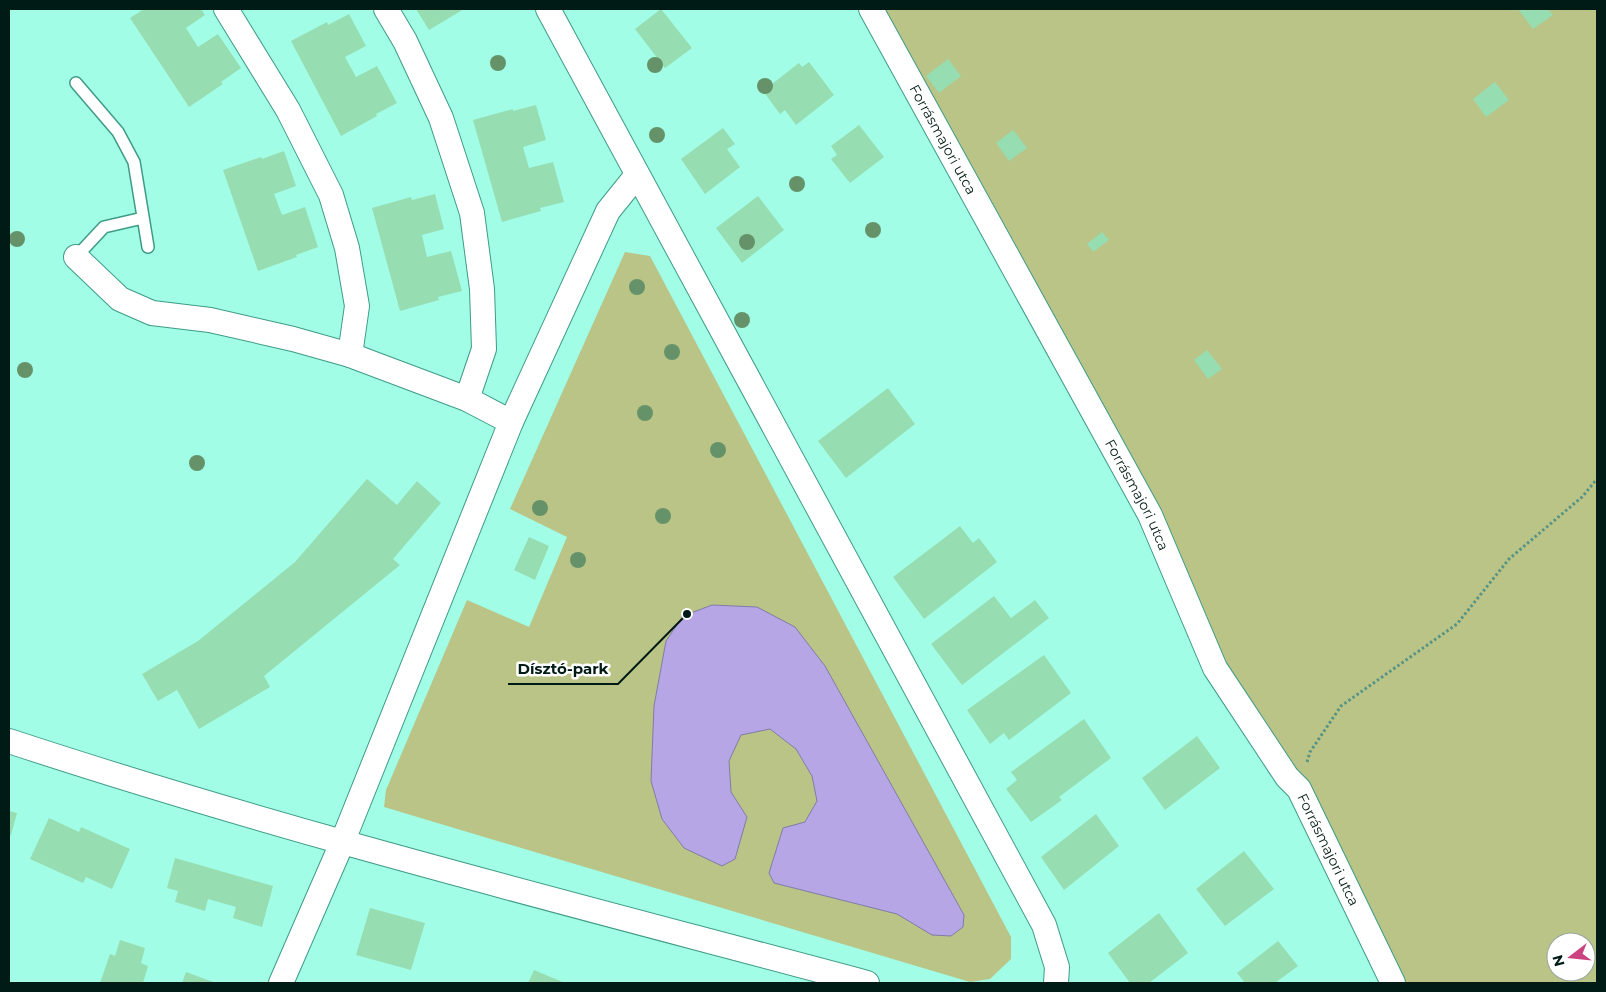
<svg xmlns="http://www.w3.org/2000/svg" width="1606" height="992" viewBox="0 0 1606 992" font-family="Montserrat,sans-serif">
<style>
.green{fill:#b9c486;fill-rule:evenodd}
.water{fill:#b7a6e6;stroke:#807ca7}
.building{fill:#97ddb2}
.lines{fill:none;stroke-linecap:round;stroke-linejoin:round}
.lane-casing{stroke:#3e9b87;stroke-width:14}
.street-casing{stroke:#3e9b87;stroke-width:26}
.path{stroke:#579485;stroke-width:3;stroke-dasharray:2.5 2.5;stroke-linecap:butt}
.lane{stroke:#fff;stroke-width:11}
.street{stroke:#fff;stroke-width:24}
.tree{fill:#669269}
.labels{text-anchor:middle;stroke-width:5;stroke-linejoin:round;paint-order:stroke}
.street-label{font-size:14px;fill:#001b15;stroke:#fff}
.leader{fill:none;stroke:#001b15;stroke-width:2}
.callout-dot{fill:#001b15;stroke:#fff;stroke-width:2}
.callout-label{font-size:15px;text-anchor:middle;font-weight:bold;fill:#001b15;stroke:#fff;stroke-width:5;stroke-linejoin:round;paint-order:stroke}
</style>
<rect width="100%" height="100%" fill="#a2fde6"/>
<path class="green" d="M 884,9 L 1597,9 L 1597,983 L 1393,983 ZM 1556,942 L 1586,942 L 1586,972 L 1556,972 Z
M 625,252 L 650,256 L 1011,937 L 1011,959 L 990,979 L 970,982 L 384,807 L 386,790 L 467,600 L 529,627 L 567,537 L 510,509 Z"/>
<path class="water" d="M 712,605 L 757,607 L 795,627 L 825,666 L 964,915 L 963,927 L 951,936 L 932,935 L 897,914 L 774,883 L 769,873 L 783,828 L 805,822 L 817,801 L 812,776 L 796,749 L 770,729 L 741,735 L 729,761 L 731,792 L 747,817 L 735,859 L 722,866 L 684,848 L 662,819 L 651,781 L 654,706 L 666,641 L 683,616 Z"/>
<path class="building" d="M 144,9 L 201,9 L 205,15 L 186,28 L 198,47 L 218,34 L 241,68 L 221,82 L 223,84 L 189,107 L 130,18 Z
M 416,9 L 464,9 L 429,30 Z
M 661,9 L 692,48 L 665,68 L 635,29 Z
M 1518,9 L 1548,9 L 1553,15 L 1533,29 Z
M 349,14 L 366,46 L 345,57 L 356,77 L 377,66 L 397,103 L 376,114 L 377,116 L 341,136 L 291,41 L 327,22 L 328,25 Z
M 948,59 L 961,76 L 939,93 L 926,76 Z
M 809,62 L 834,95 L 796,125 L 785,110 L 780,114 L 763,91 L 799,63 L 802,67 Z
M 1495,82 L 1509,100 L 1486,117 L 1473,99 Z
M 536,105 L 546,140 L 523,147 L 529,168 L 553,162 L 564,202 L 540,208 L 541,211 L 502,222 L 473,120 L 513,109 L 513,111 Z
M 859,125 L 884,157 L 850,183 L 831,159 L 837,155 L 831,146 Z
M 723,128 L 735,144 L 727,149 L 740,167 L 705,194 L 681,159 Z
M 1013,130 L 1027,148 L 1009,161 L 996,143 Z
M 284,151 L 296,186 L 274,194 L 282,215 L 305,207 L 318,247 L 296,255 L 297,257 L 258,271 L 223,170 L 261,157 L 262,159 Z
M 435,194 L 444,229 L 422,235 L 427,257 L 451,251 L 462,291 L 438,297 L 439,300 L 400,311 L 372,208 L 411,197 L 412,200 Z
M 758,196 L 784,230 L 742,263 L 716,228 Z
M 1102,232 L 1109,240 L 1093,252 L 1087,244 Z
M 1207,350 L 1222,369 L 1208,379 L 1194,360 Z
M 888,388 L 915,424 L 846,478 L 818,441 Z
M 367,479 L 397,505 L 417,481 L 441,503 L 393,559 L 400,565 L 264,676 L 270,687 L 199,729 L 177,690 L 158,701 L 142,674 L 198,641 L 295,562 Z
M 960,526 L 973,543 L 979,538 L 997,562 L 924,619 L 893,577 Z
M 529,537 L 549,546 L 535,580 L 514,570 Z
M 994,596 L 1011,618 L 1035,600 L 1049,618 L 962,685 L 931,644 Z
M 1044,655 L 1071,693 L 1009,740 L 1004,733 L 990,744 L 967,710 Z
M 1084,719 L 1111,758 L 1059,797 L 1062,800 L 1031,822 L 1006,789 L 1017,780 L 1011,772 Z
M 1197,736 L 1220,768 L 1165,810 L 1142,778 Z
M 9,811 L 17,813 L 11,835 L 9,834 Z
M 1096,814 L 1119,846 L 1064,890 L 1041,857 Z
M 49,818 L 79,832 L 81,827 L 130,849 L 112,889 L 86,877 L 83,883 L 30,859 Z
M 1244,851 L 1274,889 L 1225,926 L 1196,889 Z
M 175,858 L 273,886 L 262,927 L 233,918 L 236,907 L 208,899 L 205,911 L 175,902 L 178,891 L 167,888 Z
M 370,908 L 425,923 L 411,970 L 356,955 Z
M 1159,913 L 1188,953 L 1149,983 L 1130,983 L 1108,953 Z
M 120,940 L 145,948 L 141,963 L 148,966 L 143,983 L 100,983 L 110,954 L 115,956 Z
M 1278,941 L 1298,966 L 1275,983 L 1245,983 L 1237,973 Z
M 534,970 L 565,983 L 528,983 Z
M 186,972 L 216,983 L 182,983 Z"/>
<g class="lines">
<g class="lane-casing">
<path id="lane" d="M 76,83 L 118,132 L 134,162 L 148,247
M 76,257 L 104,227 L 143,218"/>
</g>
<g class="street-casing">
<g id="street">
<path d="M 226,9 L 288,110 L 331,195 L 347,248 L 357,306 L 350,355"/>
<path d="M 386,9 L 405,41 L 441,118 L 472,213 L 482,289 L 484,349 L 467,399"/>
<path d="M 548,9 L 1044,925 L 1057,967 L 1056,983"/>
<path id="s1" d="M 871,9 L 1150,515 L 1215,668 L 1287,777 L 1299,789 L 1393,983"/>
<path d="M 76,257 L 120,299 L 152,313 L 210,320 L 293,339 L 350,355 L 467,399 L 511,422"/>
<path d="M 9,741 C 291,834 580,906 867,983"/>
<path d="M 281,983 L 342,843 L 511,422 L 608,211 L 637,175"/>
</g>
</g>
<path class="path" d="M 1307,762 L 1310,752 L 1341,706 L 1457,624 L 1509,559 L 1582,497 L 1597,479"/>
<use href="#lane" class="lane"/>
<use href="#street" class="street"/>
</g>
<g class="tree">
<circle cx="498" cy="63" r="8"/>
<circle cx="655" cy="65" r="8"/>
<circle cx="765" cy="86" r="8"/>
<circle cx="657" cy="135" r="8"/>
<circle cx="797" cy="184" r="8"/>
<circle cx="873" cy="230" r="8"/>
<circle cx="17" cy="239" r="8"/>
<circle cx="747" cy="242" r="8"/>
<circle cx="637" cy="287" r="8"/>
<circle cx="742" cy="320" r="8"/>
<circle cx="672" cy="352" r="8"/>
<circle cx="25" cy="370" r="8"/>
<circle cx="645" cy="413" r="8"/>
<circle cx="718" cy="450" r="8"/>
<circle cx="197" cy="463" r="8"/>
<circle cx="540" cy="508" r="8"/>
<circle cx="663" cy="516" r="8"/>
<circle cx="578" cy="560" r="8"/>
</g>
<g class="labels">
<g class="street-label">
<text dy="5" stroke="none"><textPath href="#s1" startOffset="149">Forrásmajori utca</textPath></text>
<text dy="5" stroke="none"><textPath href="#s1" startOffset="554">Forrásmajori utca</textPath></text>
<text dy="5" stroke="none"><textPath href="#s1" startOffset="959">Forrásmajori utca</textPath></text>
</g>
</g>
<path class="leader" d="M687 614L618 684H508"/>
<circle class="callout-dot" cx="687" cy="614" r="5"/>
<g class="callout-label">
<text x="563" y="674">Dísztó-park</text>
</g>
<rect width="1606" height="992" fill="none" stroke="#001b15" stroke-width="20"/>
<g transform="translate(1571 957) rotate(254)"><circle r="24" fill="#ffffff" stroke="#99a4a1"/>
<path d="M0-4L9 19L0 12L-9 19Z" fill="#ca427f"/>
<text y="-8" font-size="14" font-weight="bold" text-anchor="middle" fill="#001b15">N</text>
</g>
</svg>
